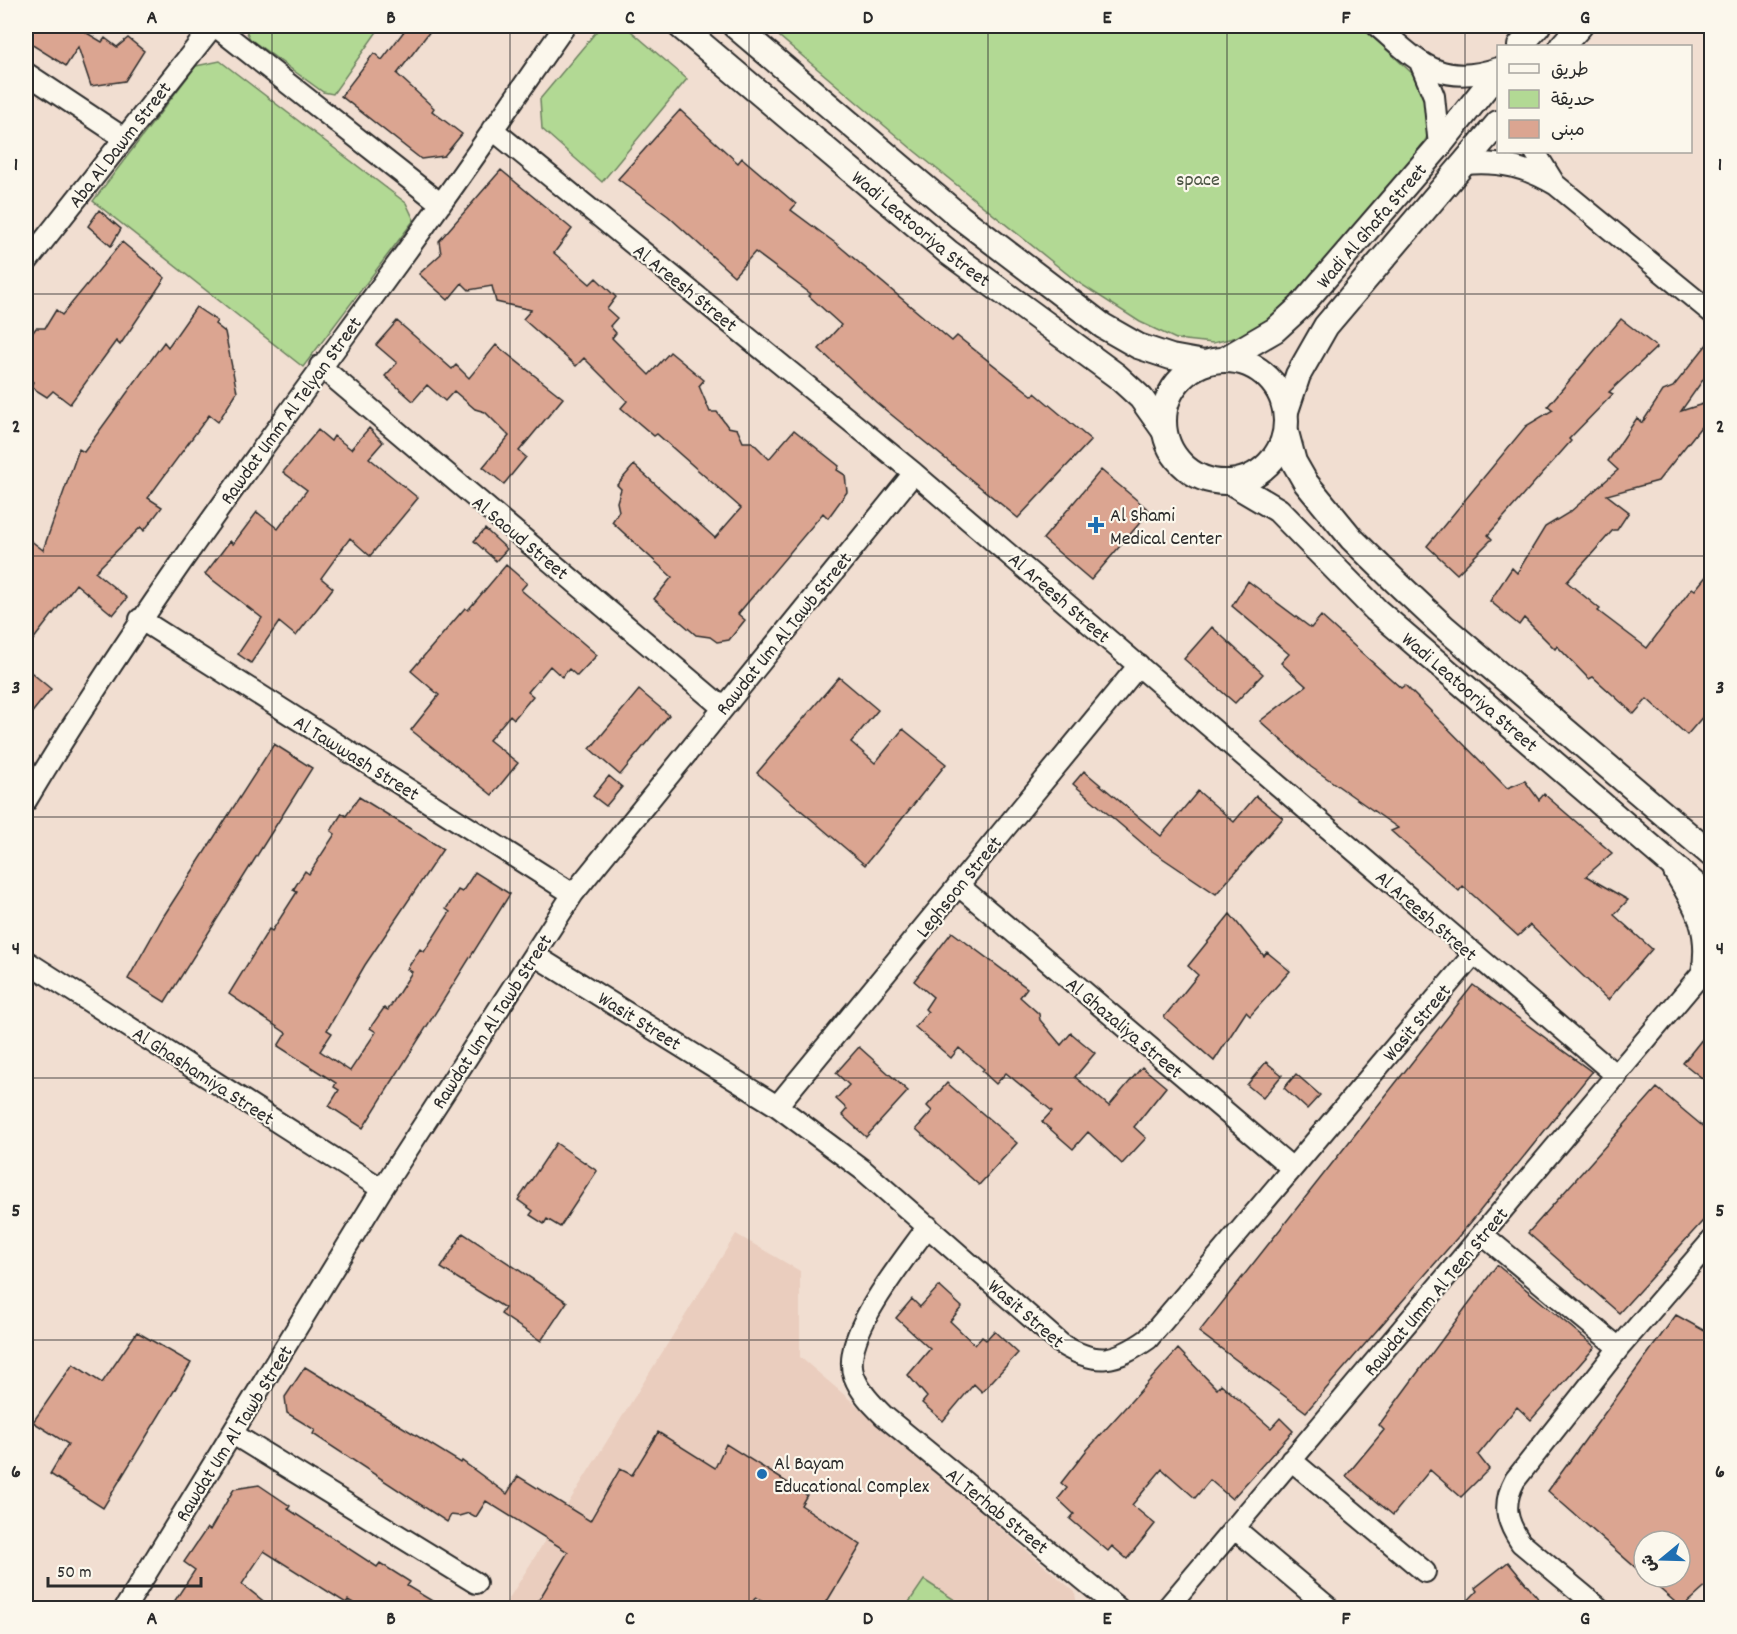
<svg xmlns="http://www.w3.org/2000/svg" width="1737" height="1634" viewBox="0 0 1737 1634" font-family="Dekko,'Playpen Sans Arabic',sans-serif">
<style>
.built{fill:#eacdbe}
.green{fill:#b2d994;stroke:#6e8260;stroke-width:1.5}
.building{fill:#dba591;stroke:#2b2b2b;stroke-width:1.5}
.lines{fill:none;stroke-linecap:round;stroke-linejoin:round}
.minor-casing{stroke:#2b2b2b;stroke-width:24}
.tertiary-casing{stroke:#2b2b2b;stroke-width:28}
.minor{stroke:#fbf7ec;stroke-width:20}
.tertiary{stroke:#fbf7ec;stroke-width:24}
.grid{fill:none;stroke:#2b2b2b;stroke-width:1.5;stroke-opacity:0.55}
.poi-dot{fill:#1f6fb2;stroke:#fbf7ec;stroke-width:2}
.labels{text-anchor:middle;stroke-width:4.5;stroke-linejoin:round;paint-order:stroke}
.street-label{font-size:20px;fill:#2b2b2b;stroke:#fbf7ec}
.park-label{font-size:20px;fill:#4d5645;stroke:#fbf7ec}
.poi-label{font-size:20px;fill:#2b2b2b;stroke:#fbf7ec;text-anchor:start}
.neatline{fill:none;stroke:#2b2b2b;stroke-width:2}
.grid-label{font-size:20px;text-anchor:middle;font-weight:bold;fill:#2b2b2b}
</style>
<rect width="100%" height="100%" fill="#f1ded1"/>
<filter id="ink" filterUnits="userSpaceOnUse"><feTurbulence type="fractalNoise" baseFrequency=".0167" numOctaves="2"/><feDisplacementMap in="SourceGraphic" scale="12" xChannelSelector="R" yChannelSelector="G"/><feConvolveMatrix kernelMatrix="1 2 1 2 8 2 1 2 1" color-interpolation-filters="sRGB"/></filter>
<g filter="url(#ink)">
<path class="built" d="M 736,1234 L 800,1271 L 800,1357 L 1075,1592 L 1077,1608 L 503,1608 Z"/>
<path class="green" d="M 244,26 L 381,26 L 333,94 L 323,92 L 250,39 Z
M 601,26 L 625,26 L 687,79 L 602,182 L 542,129 L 540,99 Z
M 767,26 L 1361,26 L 1414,75 L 1425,93 L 1430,126 L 1426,139 L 1385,195 L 1269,323 L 1245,335 L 1213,343 L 1176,339 L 1140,322 L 1076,281 L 912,149 Z
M 220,61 L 406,203 L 414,220 L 303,367 L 93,201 L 196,66 Z
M 924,1580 L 967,1608 L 905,1608 Z"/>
<path class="building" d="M 34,26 L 75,26 L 102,42 L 105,38 L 117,47 L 128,38 L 144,51 L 125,81 L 91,86 L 78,47 L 66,66 L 26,41 Z
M 408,26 L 434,26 L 397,74 L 434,108 L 432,111 L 462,134 L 444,156 L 421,159 L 341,96 L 374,53 L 382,60 Z
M 680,110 L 738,163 L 742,158 L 796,204 L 791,210 L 838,245 L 952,341 L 957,336 L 1033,396 L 1035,393 L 1091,440 L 1018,518 L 877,403 L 819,349 L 841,325 L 809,296 L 811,294 L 755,252 L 734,276 L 668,216 L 618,179 Z
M 501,170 L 572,229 L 554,253 L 590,284 L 596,278 L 616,297 L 607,309 L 617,318 L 610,326 L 616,333 L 612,338 L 649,375 L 670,352 L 704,380 L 699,386 L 710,412 L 717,412 L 728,427 L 737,429 L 743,442 L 752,442 L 769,459 L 794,430 L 839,466 L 837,470 L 845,475 L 847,492 L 828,518 L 823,513 L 738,614 L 745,620 L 729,640 L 717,642 L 710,637 L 696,635 L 654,599 L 672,577 L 612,522 L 619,511 L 617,502 L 621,489 L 617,485 L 634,465 L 715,538 L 741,508 L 657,434 L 654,436 L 621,408 L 627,401 L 584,358 L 576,366 L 523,319 L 531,310 L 496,302 L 492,286 L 469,290 L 462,283 L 448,300 L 419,274 L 441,254 L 439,241 Z
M 99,210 L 121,229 L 111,246 L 88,226 Z
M 122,242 L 165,278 L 120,345 L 116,341 L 70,404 L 53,391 L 47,397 L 31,387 L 33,382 L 26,376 L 26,342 L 36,328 L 45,328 L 56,310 L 62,315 Z
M 196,307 L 217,321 L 215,324 L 225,332 L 237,392 L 218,422 L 209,415 L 148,498 L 162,507 L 144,531 L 141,527 L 95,572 L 127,598 L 113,615 L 76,584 L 26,649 L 26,537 L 43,550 L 79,449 L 84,452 L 164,342 L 168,347 Z
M 1621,319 L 1657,347 L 1609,392 L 1613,394 L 1569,439 L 1571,441 L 1488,535 L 1492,539 L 1457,574 L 1427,546 L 1526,426 L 1553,410 L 1548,406 Z
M 397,321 L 452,369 L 456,365 L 469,378 L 496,345 L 563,398 L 519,451 L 526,457 L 504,484 L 483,467 L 509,436 L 485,412 L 475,409 L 454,391 L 445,401 L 427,385 L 413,401 L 385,376 L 397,363 L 376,345 Z
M 1712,338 L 1712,367 L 1681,411 L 1712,401 L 1712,413 L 1658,481 L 1607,495 L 1629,512 L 1617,530 L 1613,530 L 1567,582 L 1600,609 L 1598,611 L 1647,648 L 1692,588 L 1695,590 L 1712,569 L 1712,706 L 1687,735 L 1647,699 L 1634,714 L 1593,677 L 1589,679 L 1557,646 L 1555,649 L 1524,618 L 1519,625 L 1490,601 L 1512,568 L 1517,573 L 1545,527 L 1570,512 L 1618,470 L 1608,461 L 1637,418 L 1642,423 L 1663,391 L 1673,387 Z
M 369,428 L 383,442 L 369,458 L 418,498 L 370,556 L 350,538 L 321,578 L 333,588 L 296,636 L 279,622 L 251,663 L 238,654 L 262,618 L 205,574 L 230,541 L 233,544 L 257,512 L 278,529 L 307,490 L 283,472 L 318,430 L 331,441 L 334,436 L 351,449 Z
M 1101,470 L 1150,511 L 1091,580 L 1043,539 Z
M 485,529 L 507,549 L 496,561 L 474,541 Z
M 506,565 L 527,583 L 521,590 L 597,655 L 577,676 L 569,669 L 562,677 L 550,666 L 528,692 L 533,696 L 514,719 L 510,715 L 489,740 L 518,763 L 492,795 L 411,730 L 439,695 L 411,671 L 465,608 L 468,610 Z
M 1248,581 L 1311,628 L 1321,616 L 1401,688 L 1405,685 L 1507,788 L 1525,781 L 1539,800 L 1544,794 L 1612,853 L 1586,876 L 1628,900 L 1614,915 L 1652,949 L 1608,1000 L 1530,925 L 1518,936 L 1463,886 L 1459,891 L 1391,831 L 1398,828 L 1311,767 L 1260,721 L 1306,686 L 1281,663 L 1289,654 L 1232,606 Z
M 1212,627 L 1263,674 L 1235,703 L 1184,659 Z
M 26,668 L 51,689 L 26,720 Z
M 839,677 L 878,710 L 851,742 L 875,763 L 903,729 L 946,764 L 865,865 L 757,773 Z
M 639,690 L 669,715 L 620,775 L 590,749 Z
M 274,744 L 312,768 L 165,1002 L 128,979 L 163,917 Z
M 1084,771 L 1161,836 L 1198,791 L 1234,822 L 1256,796 L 1283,818 L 1216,894 L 1149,849 L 1073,784 Z
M 609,776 L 622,787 L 606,806 L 593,796 Z
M 359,797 L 443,849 L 365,965 L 327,1030 L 332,1033 L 320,1051 L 350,1071 L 376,1032 L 370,1028 L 384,1008 L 388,1010 L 412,972 L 407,969 L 420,949 L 424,952 L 450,912 L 446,909 L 458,890 L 462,892 L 475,872 L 510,894 L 363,1128 L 329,1106 L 339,1090 L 334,1087 L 336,1083 L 278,1046 L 286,1033 L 229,994 L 269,929 L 272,931 L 297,892 L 293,890 L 305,871 L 309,874 L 335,834 L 331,831 L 342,813 L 346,816 Z
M 1230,914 L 1264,956 L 1267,952 L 1290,971 L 1250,1016 L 1246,1012 L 1214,1061 L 1164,1017 L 1198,975 L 1188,966 Z
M 952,932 L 1027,988 L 1020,997 L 1039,1014 L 1040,1020 L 1061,1045 L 1071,1033 L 1095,1053 L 1075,1077 L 1109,1106 L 1142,1067 L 1166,1087 L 1134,1127 L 1146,1138 L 1122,1164 L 1088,1132 L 1073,1149 L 1042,1122 L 1052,1111 L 1006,1073 L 996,1084 L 982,1071 L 984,1069 L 959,1048 L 951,1058 L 915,1027 L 928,1012 L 925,1009 L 933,997 L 914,981 Z
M 1473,985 L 1592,1072 L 1471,1222 L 1306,1412 L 1199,1332 Z
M 1712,1027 L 1712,1086 L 1683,1063 Z
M 859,1047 L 908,1091 L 866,1137 L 842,1115 L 847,1109 L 836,1099 L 849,1085 L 836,1073 Z
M 1266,1062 L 1282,1075 L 1263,1098 L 1247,1085 Z
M 1296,1074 L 1320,1095 L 1307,1109 L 1284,1088 Z
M 947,1083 L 1017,1143 L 979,1185 L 916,1129 L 932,1111 L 927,1106 Z
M 1657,1088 L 1712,1134 L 1712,1211 L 1619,1313 L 1528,1233 Z
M 556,1143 L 597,1171 L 560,1227 L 547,1219 L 544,1224 L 530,1215 L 533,1211 L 518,1200 Z
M 463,1233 L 567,1302 L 541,1341 L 501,1314 L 505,1308 L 441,1268 Z
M 1497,1265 L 1595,1347 L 1531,1420 L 1517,1407 L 1478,1455 L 1489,1469 L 1461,1497 L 1430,1470 L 1393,1515 L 1346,1476 L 1384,1430 L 1379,1425 Z
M 939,1286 L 962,1307 L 950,1321 L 975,1345 L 982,1337 L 986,1340 L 994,1331 L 1018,1353 L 982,1392 L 974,1384 L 943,1421 L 922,1403 L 927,1397 L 908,1375 L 930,1349 L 896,1318 L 912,1299 L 920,1307 Z
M 1676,1315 L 1712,1335 L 1712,1581 L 1682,1608 L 1646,1577 L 1680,1577 L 1680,1541 L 1644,1541 L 1644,1575 L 1548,1491 Z
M 137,1332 L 191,1363 L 103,1508 L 50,1474 L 68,1444 L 33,1422 L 73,1364 L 102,1383 Z
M 1178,1349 L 1217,1389 L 1221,1384 L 1271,1428 L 1280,1418 L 1293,1431 L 1232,1499 L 1210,1480 L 1195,1498 L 1162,1469 L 1132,1505 L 1155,1524 L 1127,1559 L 1112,1546 L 1108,1551 L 1070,1519 L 1074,1514 L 1058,1499 L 1067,1488 L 1061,1483 L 1086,1451 Z
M 305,1367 L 461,1463 L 462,1461 L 507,1494 L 518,1476 L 590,1521 L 620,1469 L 632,1475 L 658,1432 L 715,1468 L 726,1444 L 807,1495 L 801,1505 L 861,1545 L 823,1608 L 774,1608 L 756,1597 L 748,1608 L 534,1608 L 568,1552 L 486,1501 L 476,1517 L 469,1513 L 459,1516 L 451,1515 L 447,1522 L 313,1434 L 315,1430 L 287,1413 L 285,1397 Z
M 259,1485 L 290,1506 L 288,1509 L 377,1567 L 380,1563 L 410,1582 L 407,1586 L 444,1608 L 362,1608 L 348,1600 L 346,1603 L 264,1551 L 242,1584 L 272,1608 L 170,1608 L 195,1570 L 184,1562 L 207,1528 L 210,1530 L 234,1489 Z
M 1508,1562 L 1546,1608 L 1461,1608 L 1477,1591 L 1475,1588 Z"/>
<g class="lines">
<g class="minor-casing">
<path id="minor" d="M 215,26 L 441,204
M 1377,26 C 1418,61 1440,88 1498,68
M 1421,65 L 1434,96 L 1439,146
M 26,73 L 124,138
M 492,129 L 914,473 L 1617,1076
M 1535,152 L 1553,181
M 1465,164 C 1500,161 1526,167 1556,185 L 1712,313
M 26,263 L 213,26
M 320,366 L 722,707
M 140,619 L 573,894
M 26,801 C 150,593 298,402 440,205 C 483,146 523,85 565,26
M 958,885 L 1292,1168
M 534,955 L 777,1106 L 863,1170 L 1061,1344 C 1097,1366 1115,1362 1148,1339 L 1473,955
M 26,961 L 382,1189
M 777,1106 L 1139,665
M 928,1226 C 905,1259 839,1337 854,1376 C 860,1392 872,1404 884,1416 L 1118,1608
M 1483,1235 L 1619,1348
M 233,1434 L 476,1583
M 1291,1460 L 1425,1572
M 1234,1528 L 1329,1608
M 125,1608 L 382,1189 L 573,894 L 914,473
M 1167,1608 L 1702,973 C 1710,930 1696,908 1674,872
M 1599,1608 L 1521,1543 C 1506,1521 1502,1504 1515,1480 L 1619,1348 L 1712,1240"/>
</g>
<g class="tertiary-casing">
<g id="tertiary">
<path id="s1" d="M 680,26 L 948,252 L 1117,376 L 1141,398 L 1163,429"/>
<path d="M 735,26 L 960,217 L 1103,326 L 1138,346 L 1171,357 L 1204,363"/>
<path d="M 1520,46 L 1538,26"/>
<path d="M 1562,46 L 1580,26"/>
<path id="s2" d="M 1225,359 L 1275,330 L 1300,307 L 1439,146 L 1498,72"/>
<circle cx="1225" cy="421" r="61"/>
<path d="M 1286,411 L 1298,375 L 1326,326 L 1498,123"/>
<path d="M 1286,432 L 1294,462 L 1306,483 L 1352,539 L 1395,581 L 1445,628 L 1712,855"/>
<path id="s3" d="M 1232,483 L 1278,510 L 1376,610 L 1712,899"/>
</g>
</g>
<use href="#minor" class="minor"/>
<use href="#tertiary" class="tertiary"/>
</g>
</g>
<path class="grid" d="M 272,26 L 272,1608M 510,26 L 510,1608M 749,26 L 749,1608M 988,26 L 988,1608M 1227,26 L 1227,1608M 1465,26 L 1465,1608M 26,294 L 1712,294M 26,556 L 1712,556M 26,817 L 1712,817M 26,1078 L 1712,1078M 26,1340 L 1712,1340"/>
<g class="poi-dot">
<path d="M1093 516h6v6h6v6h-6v6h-6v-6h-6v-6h6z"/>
<circle cx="762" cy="1474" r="6"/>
</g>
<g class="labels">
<g class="street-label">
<text transform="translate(119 144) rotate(-52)" y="7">Aba Al Dawm Street</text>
<text dy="7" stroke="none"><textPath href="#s2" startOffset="200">Wadi Al Ghafa Street</textPath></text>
<text dy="7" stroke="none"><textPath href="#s1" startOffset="315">Wadi Leatooriya Street</textPath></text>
<text transform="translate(686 287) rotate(39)" y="7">Al Areesh Street</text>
<text transform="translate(290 410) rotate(-54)" y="7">Rawdat Umm Al Telyan Street</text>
<text transform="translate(521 537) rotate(40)" y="7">Al Saoud Street</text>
<text transform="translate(1060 597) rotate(41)" y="7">Al Areesh Street</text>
<text transform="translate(783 633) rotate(-51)" y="7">Rawdat Um Al Tawb Street</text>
<text dy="7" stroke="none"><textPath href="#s3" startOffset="318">Wadi Leatooriya Street</textPath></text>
<text transform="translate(357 757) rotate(32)" y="7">Al Tawwash Street</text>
<text transform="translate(958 886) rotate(-51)" y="7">Leghsoon Street</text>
<text transform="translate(1427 915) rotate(41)" y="7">Al Areesh Street</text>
<text transform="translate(640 1020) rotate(32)" y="7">Wasit Street</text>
<text transform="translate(491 1021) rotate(-57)" y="7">Rawdat Um Al Tawb Street</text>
<text transform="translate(1416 1022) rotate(-50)" y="7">Wasit Street</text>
<text transform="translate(1125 1027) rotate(40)" y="7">Al Ghazaliya Street</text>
<text transform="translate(204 1075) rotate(33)" y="7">Al Ghashamiya Street</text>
<text transform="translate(1435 1291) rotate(-50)" y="7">Rawdat Umm Al Teen Street</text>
<text transform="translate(1027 1313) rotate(41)" y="7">Wasit Street</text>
<text transform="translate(233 1433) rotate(-58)" y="7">Rawdat Um Al Tawb Street</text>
<text transform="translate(998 1510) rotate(39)" y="7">Al Terhab Street</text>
</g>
<g class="park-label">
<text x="1198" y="185">space</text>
</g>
<g class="poi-label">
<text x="1110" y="521">Al Shami<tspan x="1110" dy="23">Medical Center</tspan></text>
<text x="774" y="1469">Al Bayam<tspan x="774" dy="23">Educational Complex</tspan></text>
</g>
</g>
<rect width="1737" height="1634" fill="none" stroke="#fbf7ec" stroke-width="66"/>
<rect x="1497" y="45" width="195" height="108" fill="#fbf7ec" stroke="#a8a59f" stroke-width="1.5"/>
<rect x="1509" y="64" width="30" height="9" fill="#fbf7ec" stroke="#a8a59f" stroke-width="1.5"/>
<text x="1551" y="75" font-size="18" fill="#2b2b2b">طريق</text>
<rect x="1509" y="90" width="30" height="18" fill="#b2d994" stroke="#a8a59f" stroke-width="1.5"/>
<text x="1551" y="105" font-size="18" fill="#2b2b2b">حديقة</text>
<rect x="1509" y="120" width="30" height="18" fill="#dba591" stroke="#a8a59f" stroke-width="1.5"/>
<text x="1551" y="135" font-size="18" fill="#2b2b2b">مبنى</text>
<g transform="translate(1662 1559) rotate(251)"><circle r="28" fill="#fbf7ec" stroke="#a8a59f" stroke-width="1.5"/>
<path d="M0-4.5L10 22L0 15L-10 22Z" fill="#1f6fb2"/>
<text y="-9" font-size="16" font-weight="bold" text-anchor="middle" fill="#2b2b2b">ش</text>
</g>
<path d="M48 1577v9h153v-9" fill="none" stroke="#2b2b2b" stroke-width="3"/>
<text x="57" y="1577" font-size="18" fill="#2b2b2b" stroke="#fbf7ec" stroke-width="4.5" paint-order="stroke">50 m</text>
<rect x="33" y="33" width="1671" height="1568" class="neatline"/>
<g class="grid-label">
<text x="152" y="23">A</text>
<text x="391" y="23">B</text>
<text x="630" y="23">C</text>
<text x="868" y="23">D</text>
<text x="1107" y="23">E</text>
<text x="1346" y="23">F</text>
<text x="1585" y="23">G</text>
<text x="16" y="170">1</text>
<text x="1720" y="170">1</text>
<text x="16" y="432">2</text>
<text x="1720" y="432">2</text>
<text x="16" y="693">3</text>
<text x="1720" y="693">3</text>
<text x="16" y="954">4</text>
<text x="1720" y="954">4</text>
<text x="16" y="1216">5</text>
<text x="1720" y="1216">5</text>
<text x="16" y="1477">6</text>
<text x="1720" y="1477">6</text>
<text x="152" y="1624">A</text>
<text x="391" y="1624">B</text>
<text x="630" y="1624">C</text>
<text x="868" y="1624">D</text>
<text x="1107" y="1624">E</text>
<text x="1346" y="1624">F</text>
<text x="1585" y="1624">G</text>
</g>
</svg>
